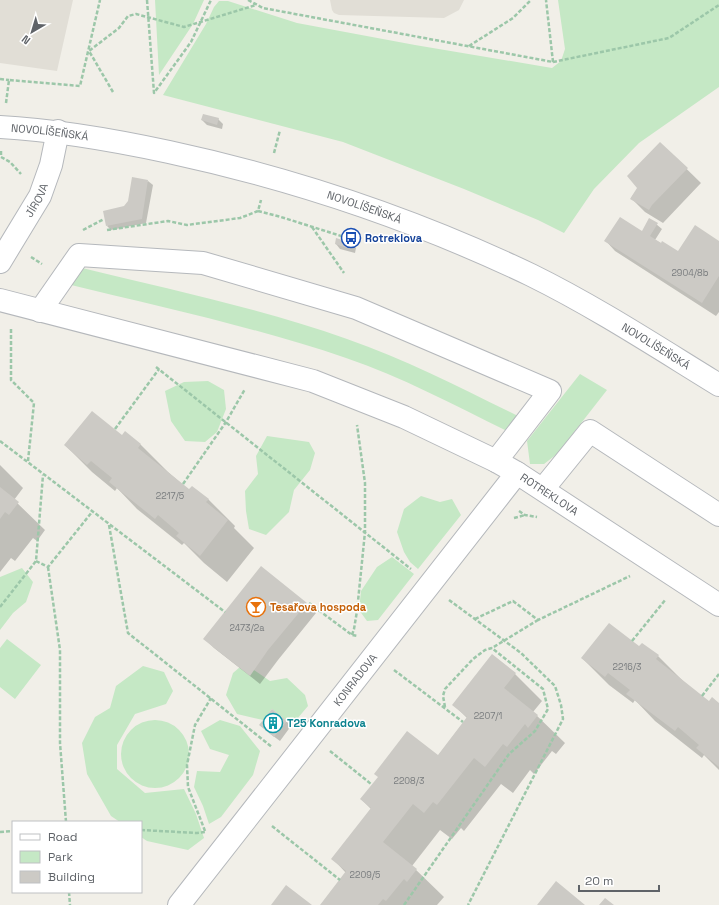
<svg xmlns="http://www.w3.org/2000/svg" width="719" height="905" viewBox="0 0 719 905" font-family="'Space Grotesk',sans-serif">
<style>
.education{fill:#e1ded6}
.green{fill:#c5e8c5}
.shadow{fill:#0003}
.building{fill:#cccac5}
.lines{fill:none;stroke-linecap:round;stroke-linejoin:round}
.minor-casing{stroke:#b5b8bc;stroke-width:24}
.path{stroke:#9cc7a9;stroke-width:2.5;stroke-dasharray:4 2;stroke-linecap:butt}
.minor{stroke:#fff;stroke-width:22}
.labels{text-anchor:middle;stroke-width:3;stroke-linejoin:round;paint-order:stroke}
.number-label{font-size:9px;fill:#7a7d7f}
.street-label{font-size:11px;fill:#5f6368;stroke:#fff}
.transit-label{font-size:11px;font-weight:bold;fill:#164399;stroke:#fff;text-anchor:start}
.food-label{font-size:11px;font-weight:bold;fill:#c56008;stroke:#fff;text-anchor:start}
.culture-label{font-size:11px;font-weight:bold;fill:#0d838f;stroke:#fff;text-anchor:start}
</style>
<rect width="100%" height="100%" fill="#f1efe8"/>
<path class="education" d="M 0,0 L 73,0 L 57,71 L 0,63 Z
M 330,0 L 464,0 L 459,10 L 444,18 L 339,15 L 334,13 L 332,10 Z"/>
<path class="green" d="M 155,0 L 204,0 L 193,24 L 159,75 Z
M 558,0 L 719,0 L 719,87 L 639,143 L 594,189 L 564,233 L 538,220 L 464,189 L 343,142 L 163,95 L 206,24 L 214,7 L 219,1 L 228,1 L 297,23 L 415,45 L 552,68 L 561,61 L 565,49 Z
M 78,267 C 168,289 259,308 347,339 C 407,360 463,389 520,417 L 507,431 C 454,405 402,377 346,358 C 255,327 161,307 67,284 Z
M 580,374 L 607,390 L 557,454 L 544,464 L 530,464 L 527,441 Z
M 208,381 L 224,390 L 226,409 L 217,432 L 205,442 L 185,441 L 171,421 L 165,391 L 184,382 Z
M 267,436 L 309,442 L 315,453 L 310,470 L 294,490 L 289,512 L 266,535 L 249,529 L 246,511 L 245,491 L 258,474 L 256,456 Z
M 421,496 L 440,502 L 452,499 L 461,515 L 418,569 L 410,562 L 404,552 L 397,532 L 404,509 Z
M 392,557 L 414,574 L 378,620 L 367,621 L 359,610 L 361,591 L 377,567 Z
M 22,568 L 33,582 L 26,602 L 13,613 L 0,630 L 0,577 Z
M 7,639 L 41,665 L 15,699 L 0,687 L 0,648 Z
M 143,666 L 164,672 L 173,691 L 166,704 L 135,714 L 117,745 L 117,769 L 145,793 L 184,789 L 196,814 L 204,838 L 188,850 L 147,841 L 141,837 L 141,822 L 120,822 L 111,816 L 87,774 L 82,743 L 95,717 L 110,708 L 116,686 Z
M 240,667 L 254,670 L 270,681 L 287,678 L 305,695 L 308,706 L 297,719 L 287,721 L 272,709 L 263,720 L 237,714 L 226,695 L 233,673 Z
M 220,720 L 240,726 L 260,751 L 253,775 L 221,817 L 209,824 L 203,806 L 194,787 L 197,771 L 220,772 L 229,755 L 210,749 L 201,731 Z
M121 754a34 34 0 1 1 68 0a34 34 0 1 1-68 0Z"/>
<path class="shadow" d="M 218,119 L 223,124 L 222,129 L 207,125 L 202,120 Z
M 660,143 L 701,183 L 663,223 L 645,212 L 631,198 L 638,188 Z
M 148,181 L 153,185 L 146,223 L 111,230 L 107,226 Z
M 650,219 L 662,229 L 655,240 L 678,252 L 719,242 L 719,312 L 716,316 L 615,251 L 606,241 L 646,234 Z
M 336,244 L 352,244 L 356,248 L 355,253 L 340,249 Z
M 125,433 L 141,445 L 168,472 L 190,491 L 208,499 L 235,526 L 234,528 L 254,548 L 227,582 L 204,563 L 184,543 L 182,545 L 137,509 L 117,488 L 115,491 L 92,472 L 65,445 L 122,436 Z
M 0,465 L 23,488 L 14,500 L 45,530 L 37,541 L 33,538 L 15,561 L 11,558 L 0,572 Z
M 306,604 L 316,613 L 278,660 L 260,684 L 214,648 L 205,639 Z
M 639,648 L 658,656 L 685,683 L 709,703 L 719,704 L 719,770 L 704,755 L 702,758 L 655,721 L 635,700 L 633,703 L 609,685 L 582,658 Z
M 492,656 L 515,674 L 542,701 L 533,712 L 565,743 L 556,754 L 552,751 L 534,774 L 530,770 L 513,793 L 501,784 L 464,831 L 461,828 L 452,839 L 440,830 L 412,866 L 444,897 L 437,905 L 321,905 L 346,873 L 333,859 L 371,809 L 361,799 L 438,756 L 467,718 L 454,705 Z
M 286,721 L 291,726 L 280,741 L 265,730 Z"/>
<path class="building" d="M 203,114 L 219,118 L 217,125 L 201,120 Z
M 660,142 L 688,168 L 652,205 L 649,210 L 630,199 L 637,188 L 627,176 Z
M 132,177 L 148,180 L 142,219 L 106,226 L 103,211 L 124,206 L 128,201 Z
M 620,217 L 642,231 L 649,218 L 658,223 L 650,236 L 661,243 L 662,241 L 678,251 L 695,225 L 719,241 L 719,276 L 702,303 L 604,241 Z
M 336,238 L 352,243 L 350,249 L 335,244 Z
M 92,411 L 122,435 L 125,431 L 141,444 L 138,448 L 189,489 L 192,486 L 209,499 L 206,502 L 228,520 L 200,556 L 176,536 L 179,533 L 158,515 L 155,519 L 109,482 L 112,478 L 91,461 L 87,465 L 64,445 Z
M 0,487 L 19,502 L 9,515 L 5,512 L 0,519 Z
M 261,566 L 307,603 L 268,650 L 250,676 L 203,639 Z
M 609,623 L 639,646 L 642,643 L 659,655 L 656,659 L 709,701 L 712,697 L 719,703 L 719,767 L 696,748 L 699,745 L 678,727 L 675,731 L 626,694 L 630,690 L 608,673 L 605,677 L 581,658 Z
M 492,654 L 516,673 L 504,688 L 538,715 L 528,728 L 525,724 L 507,747 L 503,744 L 485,767 L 474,758 L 437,805 L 433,802 L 424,813 L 413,804 L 383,842 L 417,869 L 407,882 L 404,879 L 386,901 L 383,899 L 378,905 L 320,905 L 346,871 L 331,859 L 371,808 L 360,799 L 378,777 L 374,774 L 407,731 L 438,755 L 467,717 L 452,705 Z
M 272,709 L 287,721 L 274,737 L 259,725 Z
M 556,881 L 585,905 L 537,905 Z
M 286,885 L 312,905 L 271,905 Z
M 605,898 L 614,905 L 599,905 Z"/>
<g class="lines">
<g class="minor-casing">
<g id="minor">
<path id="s1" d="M 0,127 C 57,130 113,140 169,152 C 294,179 416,220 531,275 C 596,307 657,347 719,385"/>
<path id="s2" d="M 0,262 L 40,196 L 51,165 L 58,131"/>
<path id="s3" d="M 0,300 L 313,381 L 404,417 L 496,461 L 517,473 L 719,605"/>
<path d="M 40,311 L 79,255 L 203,263 L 356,308 L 550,391 L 496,461"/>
<path d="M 543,489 L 590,431 L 719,515"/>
<path id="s4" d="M 179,905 L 517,473"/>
</g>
</g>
<path class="path" d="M 147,0 L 154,93 L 191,42 L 211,0
M 248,0 L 263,8 L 553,62 L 546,0
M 469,46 L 513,18 L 531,0
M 553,62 L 669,38 L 719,5
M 0,79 L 9,80
M 113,92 L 89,51 L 119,28 L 128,16 L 136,14 L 184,27 L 256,5
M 6,103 L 9,80 L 80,86 L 100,0
M 1,151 L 1,157 L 10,162 L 21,174
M 274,153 L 280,130
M 258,211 L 281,217 L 357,241
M 312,227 L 344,273
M 83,230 L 104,219
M 107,230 L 168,221 L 187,225 L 240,218 L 258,211 L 261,200
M 31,257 L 42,264
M 11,329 L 11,380 L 34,403 L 28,461
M 156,367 L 411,569
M 115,429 L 159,369
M 0,441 L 225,612
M 183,484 L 226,422 L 245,389
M 519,511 L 525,515 L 537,517
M 514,518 L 525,515
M 109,525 L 128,633 L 272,747
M 36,561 L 48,567 L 92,512
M 48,567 L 60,650 L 60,743 L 66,822
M 449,600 L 521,653 L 555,686 L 561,705 L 563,719 L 468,905
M 309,603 L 352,635 L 358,636
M 0,607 L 36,561 L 43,475
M 475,619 L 513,601 L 538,620 L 630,576
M 352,635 L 354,629 L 357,611 L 365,532 L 365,483 L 357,425
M 632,641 L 666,599
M 394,670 L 463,722
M 702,696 L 719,674
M 445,707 L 443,696 L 445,689 L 473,659 L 485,650 L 492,648 L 538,620
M 330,751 L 371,784
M 272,826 L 340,880
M 141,830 L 197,833 L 205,832
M 205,831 L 188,787 L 187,765 L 195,725 L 211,698
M 0,832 L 13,831
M 69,892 L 70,905
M 404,905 L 509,754 L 535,731 L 548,709 L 543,689 L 492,648"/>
<use href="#minor" class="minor"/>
</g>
<defs>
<g id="bus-ring" transform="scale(1)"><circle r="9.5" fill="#fff" stroke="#1a4fb4" stroke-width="1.5"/><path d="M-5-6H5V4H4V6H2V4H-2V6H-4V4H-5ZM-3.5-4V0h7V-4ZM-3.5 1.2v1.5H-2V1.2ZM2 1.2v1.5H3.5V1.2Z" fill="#1a4fb4"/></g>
<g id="bar-ring" transform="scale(1)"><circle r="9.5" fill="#fff" stroke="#e8710a" stroke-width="1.5"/><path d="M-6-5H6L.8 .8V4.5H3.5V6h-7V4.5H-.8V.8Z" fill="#e8710a"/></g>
<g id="building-ring" transform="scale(1)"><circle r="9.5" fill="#fff" stroke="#0f9aa8" stroke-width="1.5"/><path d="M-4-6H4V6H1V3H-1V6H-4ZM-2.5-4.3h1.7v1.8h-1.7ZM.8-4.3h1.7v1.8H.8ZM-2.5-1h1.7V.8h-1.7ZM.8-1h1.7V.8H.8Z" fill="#0f9aa8"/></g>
</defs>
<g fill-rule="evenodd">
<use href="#bus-ring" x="351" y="238"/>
<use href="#bar-ring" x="256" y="607"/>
<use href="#building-ring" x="273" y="723"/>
</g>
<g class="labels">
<g class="number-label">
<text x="690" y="276">2904/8b</text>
<text x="170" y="499">2217/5</text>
<text x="247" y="631">2473/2a</text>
<text x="627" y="670">2216/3</text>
<text x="488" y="719">2207/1</text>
<text x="409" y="784">2208/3</text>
<text x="365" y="878">2209/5</text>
</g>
<g class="street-label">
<text dy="4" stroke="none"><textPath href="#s1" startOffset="50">NOVOLÍŠEŇSKÁ</textPath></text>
<text dy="4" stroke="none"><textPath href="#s2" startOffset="72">JÍROVA</textPath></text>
<text dy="4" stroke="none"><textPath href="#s1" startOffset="374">NOVOLÍŠEŇSKÁ</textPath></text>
<text dy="4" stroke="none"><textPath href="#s1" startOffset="698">NOVOLÍŠEŇSKÁ</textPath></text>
<text dy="4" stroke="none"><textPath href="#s3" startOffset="586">ROTREKLOVA</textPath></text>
<text dy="4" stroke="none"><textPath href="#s4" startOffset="286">KONRADOVA</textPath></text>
</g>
<g class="transit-label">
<text x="365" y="242">Rotreklova</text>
</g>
<g class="food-label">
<text x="270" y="611">Tesařova hospoda</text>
</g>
<g class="culture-label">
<text x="287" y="727">T25 Konradova</text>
</g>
</g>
<rect x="12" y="821" width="130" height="72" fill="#ffffff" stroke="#bfc1c3"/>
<rect x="20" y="834" width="20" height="6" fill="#ffffff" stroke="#bfc1c3"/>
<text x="48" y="841" font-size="12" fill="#5f6368">Road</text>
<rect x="20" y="851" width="20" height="12" fill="#c5e8c5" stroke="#bfc1c3"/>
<text x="48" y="861" font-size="12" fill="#5f6368">Park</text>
<rect x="20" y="871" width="20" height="12" fill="#cccac5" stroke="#bfc1c3"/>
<text x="48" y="881" font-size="12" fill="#5f6368">Building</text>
<g transform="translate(32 32) rotate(218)" stroke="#ffffff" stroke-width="3" paint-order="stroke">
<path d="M0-3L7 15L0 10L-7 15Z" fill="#5f6368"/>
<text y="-6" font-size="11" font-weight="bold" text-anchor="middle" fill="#5f6368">N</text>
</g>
<path d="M579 885v6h80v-6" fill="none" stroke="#5f6368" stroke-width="2"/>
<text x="585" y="885" font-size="12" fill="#5f6368" stroke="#ffffff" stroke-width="3" paint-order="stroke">20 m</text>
</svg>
